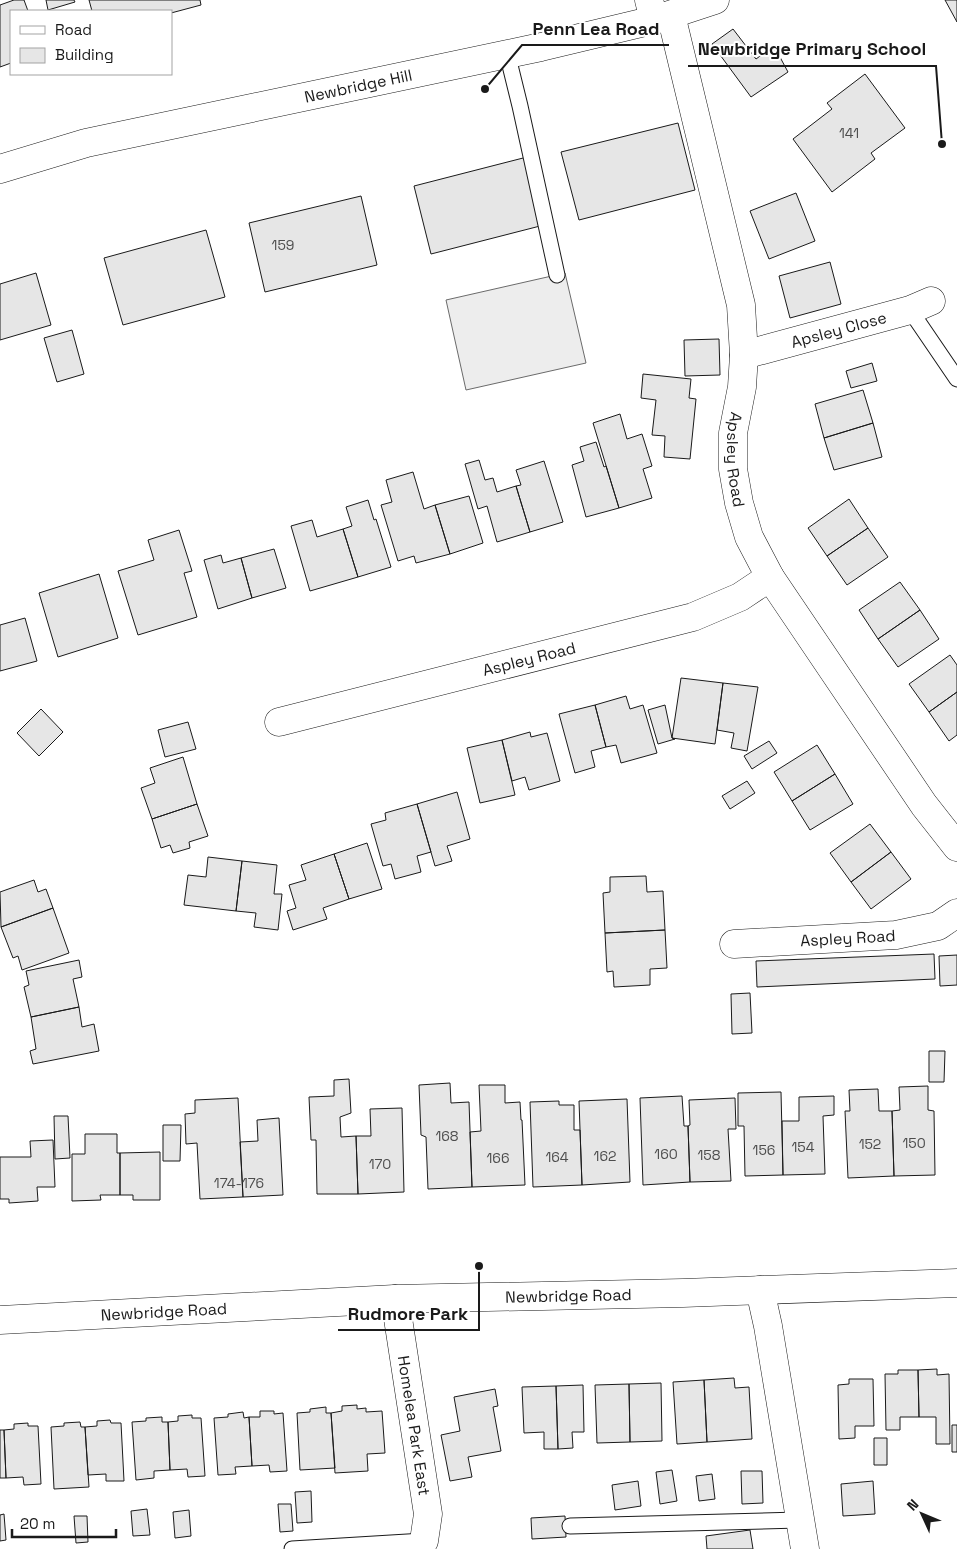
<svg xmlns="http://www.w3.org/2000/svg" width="957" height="1549" viewBox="0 0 957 1549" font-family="'Space Grotesk',sans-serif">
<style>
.parking{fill:#ededed;stroke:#6a6a6a}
.building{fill:#e6e6e6;stroke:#1a1a1a}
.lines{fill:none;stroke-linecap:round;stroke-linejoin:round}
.service-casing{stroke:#1a1a1a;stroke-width:17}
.minor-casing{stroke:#1a1a1a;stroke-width:29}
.primary-casing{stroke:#1a1a1a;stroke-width:29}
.service{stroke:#fff;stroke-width:15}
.minor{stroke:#fff;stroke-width:28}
.primary{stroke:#fff;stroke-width:28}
.labels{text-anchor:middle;stroke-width:4;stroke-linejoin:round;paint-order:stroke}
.number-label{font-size:14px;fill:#4d4d4d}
.street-label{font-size:16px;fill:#1a1a1a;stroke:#fff}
.leader{fill:none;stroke:#1a1a1a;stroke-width:2}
.callout-dot{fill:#1a1a1a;stroke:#fff;stroke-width:2}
.callout-label{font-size:18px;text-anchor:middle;font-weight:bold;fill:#1a1a1a;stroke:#fff;stroke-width:4;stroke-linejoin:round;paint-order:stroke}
</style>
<rect width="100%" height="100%" fill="#fff"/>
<path class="parking" d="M 565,273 L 586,363 L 466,390 L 446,300 Z"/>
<path class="building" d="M 14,0 L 24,0 L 28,11 L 11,11 L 11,63 L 0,67 L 0,5 Z
M 46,0 L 74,0 L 75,2 L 48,10 Z
M 89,0 L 200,0 L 201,5 L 171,13 L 171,11 L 92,11 Z
M 945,0 L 957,0 L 957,22 Z
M 733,29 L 756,59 L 774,46 L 788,72 L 751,97 L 712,44 Z
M 865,74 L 905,128 L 871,153 L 875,159 L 832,192 L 793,139 L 832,109 L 827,103 Z
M 678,123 L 695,190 L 579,220 L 561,152 Z
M 527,157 L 544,225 L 431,254 L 414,186 Z
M 796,193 L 815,241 L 769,259 L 750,211 Z
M 361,196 L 377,265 L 265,292 L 249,223 Z
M 206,230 L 225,297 L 123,325 L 104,258 Z
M 830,262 L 841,304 L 790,318 L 779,276 Z
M 36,273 L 51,325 L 0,340 L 0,284 Z
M 72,330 L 84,374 L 57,382 L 44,338 Z
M 719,339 L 720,375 L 685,376 L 684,340 Z
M 872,363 L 877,381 L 851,388 L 846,371 Z
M 643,374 L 691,379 L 689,398 L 696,399 L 690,459 L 664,457 L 665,436 L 652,435 L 656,400 L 641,398 Z
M 863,390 L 873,423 L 824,438 L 815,404 Z
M 620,414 L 627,439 L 642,434 L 652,466 L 643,469 L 652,498 L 619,508 L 593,423 Z
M 873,423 L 882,457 L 834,470 L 824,438 Z
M 596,442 L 604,467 L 606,466 L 619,508 L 586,517 L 572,465 L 584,461 L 580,447 Z
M 479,460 L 485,480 L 493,478 L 497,492 L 516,486 L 530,532 L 497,542 L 487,506 L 478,509 L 465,464 Z
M 544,461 L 563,522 L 530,532 L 516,486 L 521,485 L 516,470 Z
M 413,472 L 424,509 L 435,505 L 450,554 L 416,563 L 414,556 L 398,561 L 381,505 L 392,502 L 386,480 Z
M 469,496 L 483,543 L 450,554 L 435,505 Z
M 849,499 L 868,528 L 827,556 L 808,528 Z
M 368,500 L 374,520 L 376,519 L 391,567 L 358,577 L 343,529 L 352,526 L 346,507 Z
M 312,520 L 317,537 L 343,529 L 358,577 L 310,591 L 291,526 Z
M 868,528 L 888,557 L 847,585 L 827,556 Z
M 179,530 L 192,571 L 184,573 L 197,617 L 138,635 L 118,571 L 154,560 L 148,540 Z
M 274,549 L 286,588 L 252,598 L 241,558 Z
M 221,555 L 223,563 L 241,558 L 252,598 L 218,609 L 204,560 Z
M 99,574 L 118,638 L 58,657 L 39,593 Z
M 900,582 L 920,610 L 878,639 L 859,610 Z
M 920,610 L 939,639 L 898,667 L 878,639 Z
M 25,618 L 37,661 L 0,671 L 0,625 Z
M 950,655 L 957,665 L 957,692 L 929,712 L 909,684 Z
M 681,678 L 723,683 L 715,744 L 672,738 Z
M 723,683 L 758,687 L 747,751 L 731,748 L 734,733 L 717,730 Z
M 957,692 L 957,735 L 949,741 L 929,712 Z
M 626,696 L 630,709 L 643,705 L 657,753 L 621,763 L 616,745 L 606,747 L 595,705 Z
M 595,705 L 606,747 L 591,751 L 595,767 L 575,773 L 559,714 Z
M 665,705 L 672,738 L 675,739 L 658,744 L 648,710 Z
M 41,709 L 63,732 L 39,756 L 17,733 Z
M 188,722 L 196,749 L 165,757 L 158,730 Z
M 530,732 L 531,737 L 547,733 L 560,781 L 529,790 L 525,777 L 512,781 L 502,740 Z
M 502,740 L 515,795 L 480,803 L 467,748 Z
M 769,741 L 777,753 L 752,769 L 744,756 Z
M 817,745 L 835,774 L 792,801 L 774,772 Z
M 183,757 L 197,804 L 152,819 L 141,788 L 155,783 L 150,768 Z
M 835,774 L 853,804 L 810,830 L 792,801 Z
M 747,781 L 755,793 L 730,809 L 722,796 Z
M 457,792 L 470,839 L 447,846 L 452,861 L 435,866 L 417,804 Z
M 197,804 L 208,836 L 189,842 L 190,848 L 173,853 L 170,845 L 161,848 L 152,819 Z
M 417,804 L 431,852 L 417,856 L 421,872 L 395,879 L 391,864 L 383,866 L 371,824 L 386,820 L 385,813 Z
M 870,824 L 891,852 L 851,882 L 830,853 Z
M 367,843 L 382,889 L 349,899 L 334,854 Z
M 891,852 L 911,879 L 871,909 L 851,882 Z
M 334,854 L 349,899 L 323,908 L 327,919 L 293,930 L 287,911 L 296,908 L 289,885 L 306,880 L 301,865 Z
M 208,857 L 242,861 L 236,911 L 184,905 L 188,875 L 206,877 Z
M 242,861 L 277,865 L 274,894 L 282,894 L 278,930 L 254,927 L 256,913 L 236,911 Z
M 646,876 L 647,892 L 663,891 L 665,930 L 605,933 L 603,893 L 610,892 L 610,877 Z
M 34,880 L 38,892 L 46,889 L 53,908 L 1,927 L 0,892 Z
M 53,908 L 69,953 L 22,970 L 18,956 L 13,958 L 1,927 Z
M 665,930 L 667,968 L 650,969 L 650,985 L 614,987 L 613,971 L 607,972 L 605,933 Z
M 934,954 L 935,979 L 757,987 L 756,961 Z
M 957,955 L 957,985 L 940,986 L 939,956 Z
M 79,960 L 82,977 L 73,979 L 79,1007 L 31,1017 L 24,987 L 29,985 L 26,971 Z
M 750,993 L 752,1033 L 732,1034 L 731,994 Z
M 79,1007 L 82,1027 L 94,1024 L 99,1051 L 33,1064 L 30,1051 L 36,1049 L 31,1017 Z
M 929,1051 L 945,1051 L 944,1082 L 929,1082 Z
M 349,1079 L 351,1113 L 340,1117 L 341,1137 L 356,1136 L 358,1194 L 317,1194 L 316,1140 L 311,1140 L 309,1097 L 334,1096 L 334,1080 Z
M 450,1083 L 451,1103 L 469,1102 L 472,1187 L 428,1189 L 426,1137 L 421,1135 L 419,1085 Z
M 479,1085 L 505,1085 L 505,1103 L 520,1102 L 521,1120 L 522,1120 L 525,1185 L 472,1187 L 470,1132 L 481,1131 Z
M 928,1086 L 928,1110 L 934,1111 L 935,1175 L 894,1176 L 892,1111 L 900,1110 L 899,1087 Z
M 878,1089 L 879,1111 L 892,1111 L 894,1176 L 848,1178 L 845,1111 L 850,1111 L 849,1090 Z
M 781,1092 L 783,1175 L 745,1176 L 744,1126 L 738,1126 L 738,1093 Z
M 682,1096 L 684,1126 L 688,1126 L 690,1182 L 643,1185 L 640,1098 Z
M 834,1096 L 834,1115 L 823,1116 L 825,1174 L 783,1175 L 782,1121 L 799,1121 L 799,1097 Z
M 238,1098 L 243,1197 L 200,1199 L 197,1143 L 186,1144 L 185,1114 L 195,1113 L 195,1100 Z
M 735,1098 L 736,1129 L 728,1129 L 731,1181 L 690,1182 L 688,1126 L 690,1125 L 689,1100 Z
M 627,1099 L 630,1182 L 582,1185 L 579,1101 Z
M 559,1101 L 559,1105 L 574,1105 L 574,1130 L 580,1130 L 582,1185 L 533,1187 L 530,1102 Z
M 402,1108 L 404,1192 L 358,1194 L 356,1136 L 371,1136 L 370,1109 Z
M 54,1116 L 68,1116 L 70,1158 L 55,1159 Z
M 279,1118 L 283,1195 L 243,1197 L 240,1142 L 258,1141 L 257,1120 Z
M 163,1125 L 181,1125 L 180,1161 L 163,1161 Z
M 85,1134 L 117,1134 L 117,1153 L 120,1153 L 120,1195 L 100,1195 L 101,1200 L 72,1201 L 72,1154 L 85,1154 Z
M 53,1140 L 55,1187 L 37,1187 L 38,1201 L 9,1203 L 9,1199 L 0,1199 L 0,1157 L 31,1157 L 30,1141 Z
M 160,1152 L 160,1200 L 133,1200 L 133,1195 L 120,1195 L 120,1153 Z
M 937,1369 L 937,1375 L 949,1374 L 950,1444 L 936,1444 L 936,1417 L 919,1417 L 918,1370 Z
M 898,1370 L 918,1370 L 919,1417 L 900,1417 L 900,1430 L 886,1430 L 885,1374 L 898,1374 Z
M 734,1378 L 735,1388 L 749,1387 L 752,1439 L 707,1442 L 704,1380 Z
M 849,1379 L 873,1379 L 874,1426 L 855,1426 L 855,1438 L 839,1439 L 838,1385 L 849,1384 Z
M 704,1380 L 707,1442 L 677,1444 L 673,1382 Z
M 661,1383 L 662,1441 L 630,1442 L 629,1384 Z
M 629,1384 L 630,1442 L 597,1443 L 595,1385 Z
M 583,1385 L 584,1432 L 572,1432 L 573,1448 L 558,1449 L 556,1386 Z
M 556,1386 L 558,1449 L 544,1449 L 544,1432 L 524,1433 L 522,1387 Z
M 495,1389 L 498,1406 L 493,1407 L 501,1451 L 468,1457 L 472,1477 L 450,1481 L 441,1435 L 460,1431 L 454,1397 Z
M 357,1405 L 357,1409 L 366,1408 L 366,1412 L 382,1411 L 385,1453 L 367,1454 L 368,1471 L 335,1473 L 331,1413 L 342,1411 L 342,1406 Z
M 326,1407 L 326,1413 L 331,1413 L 335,1468 L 300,1470 L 297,1413 L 310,1412 L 310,1409 Z
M 260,1411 L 274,1411 L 274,1414 L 283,1413 L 287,1471 L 270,1472 L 269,1465 L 252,1466 L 249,1417 L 260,1417 Z
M 243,1412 L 244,1418 L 249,1417 L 252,1466 L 235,1467 L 236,1474 L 218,1475 L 214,1418 L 228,1417 L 228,1414 Z
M 192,1415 L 192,1418 L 201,1418 L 205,1476 L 188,1477 L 187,1469 L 170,1470 L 168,1422 L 178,1421 L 178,1416 Z
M 162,1417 L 162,1422 L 168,1422 L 170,1470 L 154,1471 L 154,1478 L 136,1480 L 132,1422 L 146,1421 L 146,1418 Z
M 110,1420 L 111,1423 L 121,1423 L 124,1481 L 106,1481 L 106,1474 L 88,1475 L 85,1427 L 97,1426 L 97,1421 Z
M 80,1422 L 81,1427 L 85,1427 L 89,1487 L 54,1489 L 51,1427 L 64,1426 L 64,1423 Z
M 28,1423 L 28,1426 L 38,1426 L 41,1484 L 24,1485 L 23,1477 L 6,1478 L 4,1430 L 14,1429 L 14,1424 Z
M 952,1425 L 957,1425 L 957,1452 L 952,1452 Z
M 0,1430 L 4,1430 L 6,1478 L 0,1478 Z
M 874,1438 L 887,1438 L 887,1465 L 874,1465 Z
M 672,1470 L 677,1501 L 660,1504 L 656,1472 Z
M 741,1471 L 762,1471 L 763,1503 L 742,1504 Z
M 712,1474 L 715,1499 L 699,1501 L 696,1476 Z
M 638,1481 L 641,1506 L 615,1510 L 612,1485 Z
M 873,1481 L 875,1514 L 843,1516 L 841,1484 Z
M 311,1491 L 312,1522 L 297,1523 L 295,1492 Z
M 278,1504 L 291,1504 L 293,1531 L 280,1532 Z
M 147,1509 L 150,1535 L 133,1536 L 131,1511 Z
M 189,1510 L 191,1536 L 175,1538 L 173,1512 Z
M 4,1514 L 6,1540 L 0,1541 L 0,1515 Z
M 74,1516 L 87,1516 L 88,1542 L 76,1543 Z
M 565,1516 L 566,1537 L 532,1539 L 531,1518 Z
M 750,1530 L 753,1549 L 707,1549 L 706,1536 Z"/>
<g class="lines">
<g class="service-casing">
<path id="service" d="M 507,53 L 520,106 L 557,275
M 910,310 L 957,379
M 570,1526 L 799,1520
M 292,1549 L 424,1541"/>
</g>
<g class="minor-casing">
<g id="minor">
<path d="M 649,0 L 654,20"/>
<path id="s1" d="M 671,15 L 741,305 L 744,355 L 742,387 L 733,433 L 733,469 L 739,503 L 749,537 L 770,577 L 924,805 L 957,847"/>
<path id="s2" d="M 744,355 L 910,310 L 931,301"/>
<path id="s3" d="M 279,722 L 693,617 L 740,597 L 770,577"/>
<path id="s4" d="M 734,944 L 896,935 L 938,926 L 957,913"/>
<path d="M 760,1290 L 768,1326 L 805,1549"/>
<path id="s5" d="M 395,1299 L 428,1514 L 424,1541 L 418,1549"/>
</g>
</g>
<g class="primary-casing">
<g id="primary">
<path id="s6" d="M 0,169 L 86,143 L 541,47 L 654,20 L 715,0"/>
<path id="s7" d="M 0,1320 L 395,1299 L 683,1293 L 957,1283"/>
</g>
</g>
<use href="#service" class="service"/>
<use href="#minor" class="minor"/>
<use href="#primary" class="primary"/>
</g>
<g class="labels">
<g class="number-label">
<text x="849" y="138">141</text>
<text x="283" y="250">159</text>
<text x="447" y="1141">168</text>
<text x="914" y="1148">150</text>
<text x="870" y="1149">152</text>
<text x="803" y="1152">154</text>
<text x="764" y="1155">156</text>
<text x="666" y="1159">160</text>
<text x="709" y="1160">158</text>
<text x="605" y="1161">162</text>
<text x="557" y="1162">164</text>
<text x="498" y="1163">166</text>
<text x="380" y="1169">170</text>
<text x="239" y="1188">174-176</text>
</g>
<g class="street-label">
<text dy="6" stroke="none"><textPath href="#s6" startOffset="368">Newbridge Hill</textPath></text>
<text dy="6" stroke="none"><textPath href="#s2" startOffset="98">Apsley Close</textPath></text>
<text dy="6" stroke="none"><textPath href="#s1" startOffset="454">Apsley Road</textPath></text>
<text dy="6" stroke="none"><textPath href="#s3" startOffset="258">Aspley Road</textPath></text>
<text dy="6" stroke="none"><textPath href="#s4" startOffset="114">Aspley Road</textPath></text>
<text dy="6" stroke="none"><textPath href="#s7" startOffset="569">Newbridge Road</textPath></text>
<text dy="6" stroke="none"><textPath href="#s7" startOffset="164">Newbridge Road</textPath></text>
<text dy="6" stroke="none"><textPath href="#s5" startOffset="128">Homelea Park East</textPath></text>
</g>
</g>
<path class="leader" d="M485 89L522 45H669M942 144L936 66H688M479 1266L479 1330H338"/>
<g class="callout-dot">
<circle cx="485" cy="89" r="5"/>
<circle cx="942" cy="144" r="5"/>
<circle cx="479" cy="1266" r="5"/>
</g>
<g class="callout-label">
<text x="596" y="35">Penn Lea Road</text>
<text x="812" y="55">Newbridge Primary School</text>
<text x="408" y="1320">Rudmore Park</text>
</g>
<rect x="10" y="10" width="162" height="65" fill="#ffffff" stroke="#a3a3a3"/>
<rect x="20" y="26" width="25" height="8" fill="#ffffff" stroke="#a3a3a3"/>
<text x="55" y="35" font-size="15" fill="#1a1a1a">Road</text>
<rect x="20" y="48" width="25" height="15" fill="#e6e6e6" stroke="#a3a3a3"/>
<text x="55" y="60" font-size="15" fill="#1a1a1a">Building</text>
<g transform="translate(922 1514) rotate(314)" stroke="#ffffff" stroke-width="4" paint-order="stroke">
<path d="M0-4L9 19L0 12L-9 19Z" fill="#1a1a1a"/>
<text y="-8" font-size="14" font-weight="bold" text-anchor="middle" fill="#1a1a1a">N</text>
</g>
<path d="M12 1529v8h104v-8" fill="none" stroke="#1a1a1a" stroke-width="2.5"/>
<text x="20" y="1529" font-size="15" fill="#1a1a1a" stroke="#ffffff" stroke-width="4" paint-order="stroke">20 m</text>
</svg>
